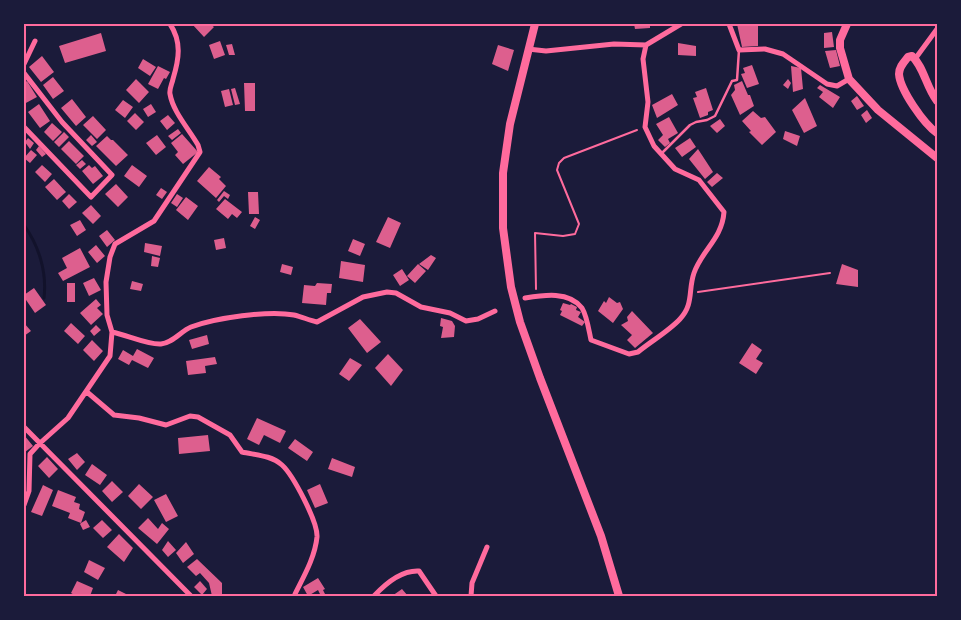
<svg xmlns="http://www.w3.org/2000/svg" width="961" height="620" viewBox="0 0 961 620" font-family="Ubuntu,sans-serif">
<style>
.lines{fill:none;stroke-linecap:round;stroke-linejoin:round}
.stream{stroke:#12122b;stroke-width:3}
.building{fill:#dd5f8e}
.path{stroke:#ff6b9d;stroke-width:2}
.service{stroke:#ff6b9d;stroke-width:2.5}
.minor{stroke:#ff6b9d;stroke-width:5}
.primary{stroke:#ff6b9d;stroke-width:8}
.neatline{fill:none;stroke:#ff6b9d;stroke-width:2}
</style>
<rect width="100%" height="100%" fill="#1b1b3a"/>
<g class="lines">
<path class="stream" d="M 24,225 C 39,246 47,272 44,298"/>
</g>
<path class="building" d="M 192,24 L 203,25 L 210,24 L 214,27 L 204,37 Z
M 634,24 L 650,24 L 650,28 L 635,29 Z
M 737,24 L 758,24 L 758,46 L 742,47 Z
M 832,32 L 834,47 L 824,48 L 824,33 Z
M 101,33 L 106,51 L 65,63 L 59,46 Z
M 220,41 L 225,55 L 214,59 L 209,45 Z
M 678,43 L 696,46 L 696,56 L 678,55 Z
M 232,44 L 235,55 L 229,55 L 226,45 Z
M 498,45 L 514,50 L 508,71 L 492,64 Z
M 836,50 L 840,66 L 830,68 L 825,51 Z
M 42,56 L 54,72 L 41,82 L 29,67 Z
M 143,59 L 156,67 L 150,76 L 138,68 Z
M 752,65 L 759,84 L 747,88 L 741,74 L 745,73 L 743,68 Z
M 158,66 L 170,72 L 166,79 L 164,78 L 158,89 L 148,84 Z
M 791,66 L 801,68 L 803,89 L 793,92 Z
M 53,77 L 64,91 L 53,99 L 43,85 Z
M 136,79 L 149,92 L 139,103 L 126,90 Z
M 788,79 L 791,83 L 788,89 L 783,85 Z
M 27,81 L 37,97 L 24,104 L 24,83 Z
M 742,81 L 748,95 L 750,95 L 754,106 L 740,115 L 731,95 L 735,90 L 734,85 Z
M 244,83 L 255,83 L 255,111 L 245,111 Z
M 820,85 L 840,97 L 833,108 L 819,97 L 823,92 L 817,88 Z
M 235,88 L 240,104 L 235,105 L 231,89 Z
M 706,88 L 713,110 L 708,112 L 708,115 L 700,118 L 693,98 L 697,97 L 695,92 Z
M 229,89 L 233,105 L 225,107 L 221,91 Z
M 672,94 L 678,105 L 657,118 L 652,105 Z
M 857,96 L 864,106 L 857,110 L 851,101 Z
M 805,98 L 817,126 L 804,133 L 792,110 Z
M 72,99 L 86,117 L 76,126 L 61,108 Z
M 123,100 L 133,107 L 125,118 L 115,110 Z
M 39,104 L 50,121 L 40,128 L 28,112 Z
M 151,104 L 156,112 L 148,117 L 143,109 Z
M 867,110 L 872,118 L 866,123 L 861,115 Z
M 753,111 L 761,118 L 765,117 L 776,132 L 762,145 L 749,132 L 751,131 L 742,121 Z
M 135,113 L 144,122 L 136,130 L 127,121 Z
M 168,115 L 175,123 L 167,130 L 160,121 Z
M 93,116 L 106,130 L 97,139 L 83,125 Z
M 669,117 L 678,133 L 668,139 L 670,143 L 665,147 L 658,140 L 663,135 L 656,124 Z
M 720,119 L 725,126 L 717,133 L 710,126 Z
M 52,123 L 62,132 L 53,141 L 44,132 Z
M 178,129 L 181,133 L 172,140 L 168,136 Z
M 785,131 L 800,136 L 797,146 L 783,139 Z
M 64,132 L 69,137 L 59,147 L 54,142 Z
M 182,134 L 198,152 L 183,164 L 175,155 L 178,152 L 171,143 Z
M 91,135 L 97,142 L 92,146 L 86,140 Z
M 157,135 L 166,147 L 156,155 L 146,143 Z
M 107,136 L 111,140 L 113,140 L 128,155 L 116,166 L 96,146 Z
M 28,138 L 34,143 L 30,149 L 25,142 Z
M 690,138 L 696,147 L 682,157 L 675,148 Z
M 69,141 L 84,156 L 76,164 L 61,149 Z
M 39,146 L 46,154 L 42,157 L 36,150 Z
M 698,149 L 713,172 L 705,179 L 689,159 Z
M 31,150 L 37,155 L 30,163 L 24,158 Z
M 82,160 L 86,164 L 80,169 L 76,165 Z
M 42,165 L 52,174 L 45,182 L 35,172 Z
M 89,165 L 92,168 L 95,166 L 103,176 L 93,184 L 82,171 Z
M 132,165 L 147,176 L 139,187 L 124,176 Z
M 209,167 L 221,177 L 219,179 L 226,186 L 216,198 L 197,181 Z
M 717,173 L 723,178 L 712,187 L 707,182 Z
M 54,179 L 66,192 L 57,200 L 45,187 Z
M 116,184 L 128,197 L 118,207 L 105,194 Z
M 161,188 L 167,192 L 162,199 L 156,195 Z
M 224,191 L 230,195 L 228,199 L 224,196 L 219,202 L 217,200 Z
M 248,192 L 258,192 L 259,214 L 249,214 Z
M 69,194 L 77,202 L 69,209 L 62,201 Z
M 177,194 L 183,198 L 177,207 L 171,203 Z
M 186,197 L 198,206 L 188,220 L 176,210 Z
M 225,199 L 242,212 L 237,218 L 232,214 L 228,219 L 216,209 Z
M 91,205 L 101,216 L 93,224 L 82,213 Z
M 255,217 L 260,220 L 255,229 L 250,226 Z
M 388,217 L 401,223 L 390,248 L 376,242 Z
M 80,220 L 86,230 L 77,236 L 70,225 Z
M 107,230 L 115,240 L 107,247 L 99,236 Z
M 224,238 L 226,248 L 216,250 L 214,240 Z
M 353,239 L 365,244 L 360,256 L 348,251 Z
M 145,243 L 162,246 L 160,256 L 144,252 Z
M 96,245 L 105,256 L 97,263 L 88,252 Z
M 80,248 L 90,267 L 63,281 L 58,273 L 67,268 L 62,258 Z
M 431,255 L 436,258 L 428,270 L 419,264 Z
M 152,256 L 160,258 L 158,267 L 151,266 Z
M 341,261 L 365,265 L 363,282 L 339,278 Z
M 282,264 L 293,267 L 291,275 L 280,272 Z
M 418,264 L 426,271 L 415,283 L 407,276 Z
M 842,264 L 858,270 L 858,287 L 836,284 Z
M 402,269 L 409,280 L 400,286 L 393,275 Z
M 94,278 L 101,290 L 89,296 L 83,283 Z
M 132,281 L 143,284 L 141,291 L 130,289 Z
M 67,283 L 75,283 L 75,302 L 67,302 Z
M 317,283 L 332,284 L 331,293 L 327,293 L 326,305 L 302,303 L 304,285 L 315,286 Z
M 34,288 L 46,305 L 35,313 L 24,297 L 24,295 Z
M 609,297 L 617,303 L 620,302 L 623,309 L 613,323 L 598,311 L 604,301 L 606,303 Z
M 96,299 L 101,305 L 97,308 L 103,314 L 91,325 L 80,313 Z
M 563,303 L 570,305 L 571,304 L 577,307 L 576,310 L 581,312 L 578,317 L 585,322 L 582,326 L 560,315 L 562,311 L 560,310 Z
M 632,311 L 653,333 L 635,348 L 627,340 L 632,335 L 621,325 L 628,321 L 627,317 Z
M 441,318 L 452,321 L 455,326 L 454,337 L 441,338 L 443,327 L 440,326 Z
M 360,319 L 381,342 L 367,353 L 348,328 Z
M 24,323 L 31,331 L 24,336 Z
M 71,323 L 85,336 L 78,344 L 64,331 Z
M 96,325 L 101,330 L 94,336 L 90,331 Z
M 207,335 L 209,344 L 192,349 L 189,340 Z
M 92,340 L 103,351 L 94,361 L 83,350 Z
M 752,343 L 762,350 L 756,359 L 763,363 L 756,374 L 739,363 Z
M 137,349 L 154,358 L 148,368 L 132,360 L 129,365 L 118,359 L 123,350 L 133,356 Z
M 388,354 L 403,370 L 391,386 L 375,368 Z
M 215,357 L 217,364 L 205,366 L 206,373 L 188,375 L 186,361 Z
M 350,358 L 362,365 L 349,381 L 339,374 Z
M 257,418 L 286,431 L 280,443 L 264,435 L 259,445 L 247,439 Z
M 24,435 L 33,446 L 25,452 L 24,450 Z
M 208,435 L 210,451 L 179,454 L 178,438 Z
M 295,439 L 313,452 L 307,461 L 288,448 Z
M 77,453 L 85,462 L 77,470 L 68,459 Z
M 47,457 L 58,469 L 49,478 L 38,466 Z
M 332,458 L 355,467 L 352,477 L 328,469 Z
M 92,464 L 107,475 L 100,485 L 85,475 Z
M 112,481 L 123,492 L 112,502 L 102,491 Z
M 139,484 L 153,497 L 141,509 L 128,496 Z
M 320,484 L 328,503 L 315,508 L 307,490 Z
M 43,485 L 53,490 L 42,516 L 31,512 Z
M 58,490 L 76,497 L 74,502 L 80,504 L 79,509 L 85,512 L 81,523 L 86,520 L 90,527 L 83,530 L 80,524 L 81,523 L 68,518 L 70,513 L 52,506 Z
M 166,494 L 178,516 L 166,522 L 154,500 Z
M 148,518 L 158,529 L 162,523 L 169,529 L 157,544 L 138,528 Z
M 102,520 L 112,530 L 103,538 L 93,528 Z
M 119,534 L 133,548 L 124,562 L 107,547 Z
M 168,541 L 176,550 L 168,557 L 162,550 Z
M 186,542 L 194,554 L 183,563 L 176,553 Z
M 197,559 L 222,583 L 222,596 L 212,596 L 209,583 L 200,573 L 196,576 L 187,567 Z
M 89,560 L 105,568 L 98,580 L 84,572 Z
M 318,578 L 325,589 L 323,590 L 326,596 L 321,596 L 318,590 L 308,596 L 303,587 Z
M 77,581 L 93,588 L 90,596 L 76,596 L 71,593 Z
M 200,581 L 207,589 L 202,595 L 194,587 Z
M 402,589 L 408,596 L 392,596 Z
M 118,590 L 130,596 L 115,596 Z"/>
<g class="lines">
<path class="path" d="M 536,289 L 535,233 L 563,236 L 575,234 L 579,224 L 557,170 L 559,163 L 564,158 L 637,130
M 698,292 L 830,273"/>
<path class="service" d="M 662,153 L 690,125 L 696,122 L 707,120 L 715,116 L 732,81 L 737,80 L 739,50"/>
<path class="minor" d="M 729,24 L 739,50 L 765,49 L 783,54 L 827,84 L 837,86 L 849,79
M 528,49 L 546,51 L 614,44 L 646,45
M 915,59 L 937,29
M 24,64 L 35,41
M 24,73 L 62,122 L 112,175 L 91,197 L 24,127
M 525,298 C 544,295 569,291 582,308 C 587,316 589,331 591,340 L 629,354 L 638,352 C 650,342 669,331 680,319 C 694,304 688,290 694,273 C 702,250 722,239 724,212 L 699,180 L 675,169 L 654,146 L 645,127 L 648,102 L 643,59 L 646,45 L 681,24
M 112,332 C 127,335 148,345 161,344 C 173,343 181,331 191,327 C 215,318 269,310 294,315 C 302,317 309,320 317,322 L 363,297 L 387,292 L 396,293 L 421,307 L 450,313 L 466,321 L 478,319 L 495,311
M 87,392 L 114,415 L 139,418 L 166,425 L 190,416 L 198,417 L 230,435 L 242,452 C 255,455 271,455 282,465 C 293,475 318,522 317,537 C 315,557 304,576 295,594 L 296,596
M 24,427 L 191,596
M 24,505 L 29,491 L 30,454 L 39,444 L 68,418 L 110,356 L 112,332 L 107,315 L 106,282 L 110,257 L 115,244 L 154,221 L 200,152 L 198,145 C 189,129 173,112 170,94 C 169,89 172,84 173,79 C 179,59 182,42 170,24
M 374,596 C 386,583 402,570 419,571 L 436,596
M 471,596 L 472,583 L 487,547"/>
<path class="primary" d="M 535,24 L 510,124 L 503,173 L 503,228 L 511,287 L 520,322 L 540,378 L 601,536 L 619,596
M 847,24 L 840,40 L 840,48 L 849,79 L 878,110 L 937,158
M 937,101 C 926,87 924,67 912,56 L 908,57 C 904,62 899,67 899,74 C 900,90 924,124 937,133"/>
</g>
<rect width="961" height="620" fill="none" stroke="#1b1b3a" stroke-width="50"/>
<rect x="25" y="25" width="911" height="570" class="neatline"/>
</svg>
